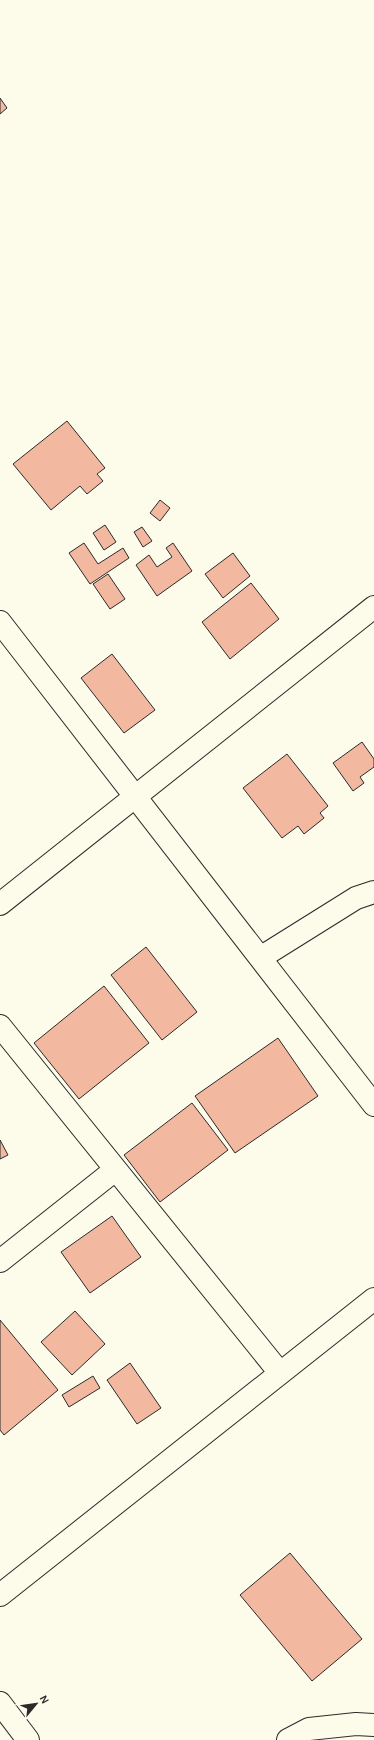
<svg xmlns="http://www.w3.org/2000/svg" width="374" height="1740" viewBox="0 0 374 1740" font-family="Karla,sans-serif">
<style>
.building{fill:#f2b8a0;stroke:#2b2b2b}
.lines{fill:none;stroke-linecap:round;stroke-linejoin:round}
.minor-casing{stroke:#2b2b2b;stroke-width:24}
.tertiary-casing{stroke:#2b2b2b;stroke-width:24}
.minor{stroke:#fdfbea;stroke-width:22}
.tertiary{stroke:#fdfbea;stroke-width:22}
</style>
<rect width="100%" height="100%" fill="#fdfbea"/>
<path class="building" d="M 0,98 L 7,108 L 0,114 Z
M 67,421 L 105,468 L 97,474 L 103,481 L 87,494 L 80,486 L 51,510 L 13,464 Z
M 160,500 L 170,508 L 160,521 L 150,513 Z
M 105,525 L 116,542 L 104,550 L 93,533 Z
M 142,527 L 152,541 L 143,547 L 134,532 Z
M 84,543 L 98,564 L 123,548 L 129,558 L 90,584 L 69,553 Z
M 173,543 L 192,571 L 157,596 L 136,565 L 149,555 L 157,567 L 172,557 L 166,548 Z
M 233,553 L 250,576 L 223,598 L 205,574 Z
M 108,574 L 125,599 L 110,609 L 93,584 Z
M 251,583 L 279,619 L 230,659 L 202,622 Z
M 112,654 L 155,710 L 124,733 L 81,678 Z
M 362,742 L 374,759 L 374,767 L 360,777 L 364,783 L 353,791 L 333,763 Z
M 287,754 L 328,806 L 320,813 L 324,818 L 304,834 L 298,826 L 282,838 L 243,788 Z
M 146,947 L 197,1012 L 162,1040 L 111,975 Z
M 104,986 L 149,1043 L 79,1099 L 34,1043 Z
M 278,1038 L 318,1096 L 235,1153 L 195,1096 Z
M 192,1103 L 228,1150 L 160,1202 L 124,1155 Z
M 0,1140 L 8,1155 L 0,1159 Z
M 112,1216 L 141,1257 L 90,1293 L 61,1252 Z
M 75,1311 L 105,1344 L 72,1375 L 41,1342 Z
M 0,1320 L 58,1390 L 4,1435 L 0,1430 Z
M 130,1363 L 161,1408 L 137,1424 L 107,1380 Z
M 93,1376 L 100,1388 L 69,1407 L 62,1395 Z
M 290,1553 L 362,1639 L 312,1681 L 240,1595 Z"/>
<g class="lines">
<g class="minor-casing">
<path id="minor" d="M 0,622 L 374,1105
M 260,958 L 356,898 L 374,892
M 0,1026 L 280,1373
M 0,1261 L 115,1170
M 0,1595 L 374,1299
M 0,1703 L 28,1740
M 288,1740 L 309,1729 L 356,1724 L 374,1725"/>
</g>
<g class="tertiary-casing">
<path id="tertiary" d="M 0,904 L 374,607"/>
</g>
<use href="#minor" class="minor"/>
<use href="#tertiary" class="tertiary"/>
</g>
<g transform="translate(36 1704) rotate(61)" stroke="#fdfbea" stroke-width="3" paint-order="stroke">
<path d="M0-3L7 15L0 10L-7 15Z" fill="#2b2b2b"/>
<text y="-6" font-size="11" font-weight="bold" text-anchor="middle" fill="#2b2b2b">N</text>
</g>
</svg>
